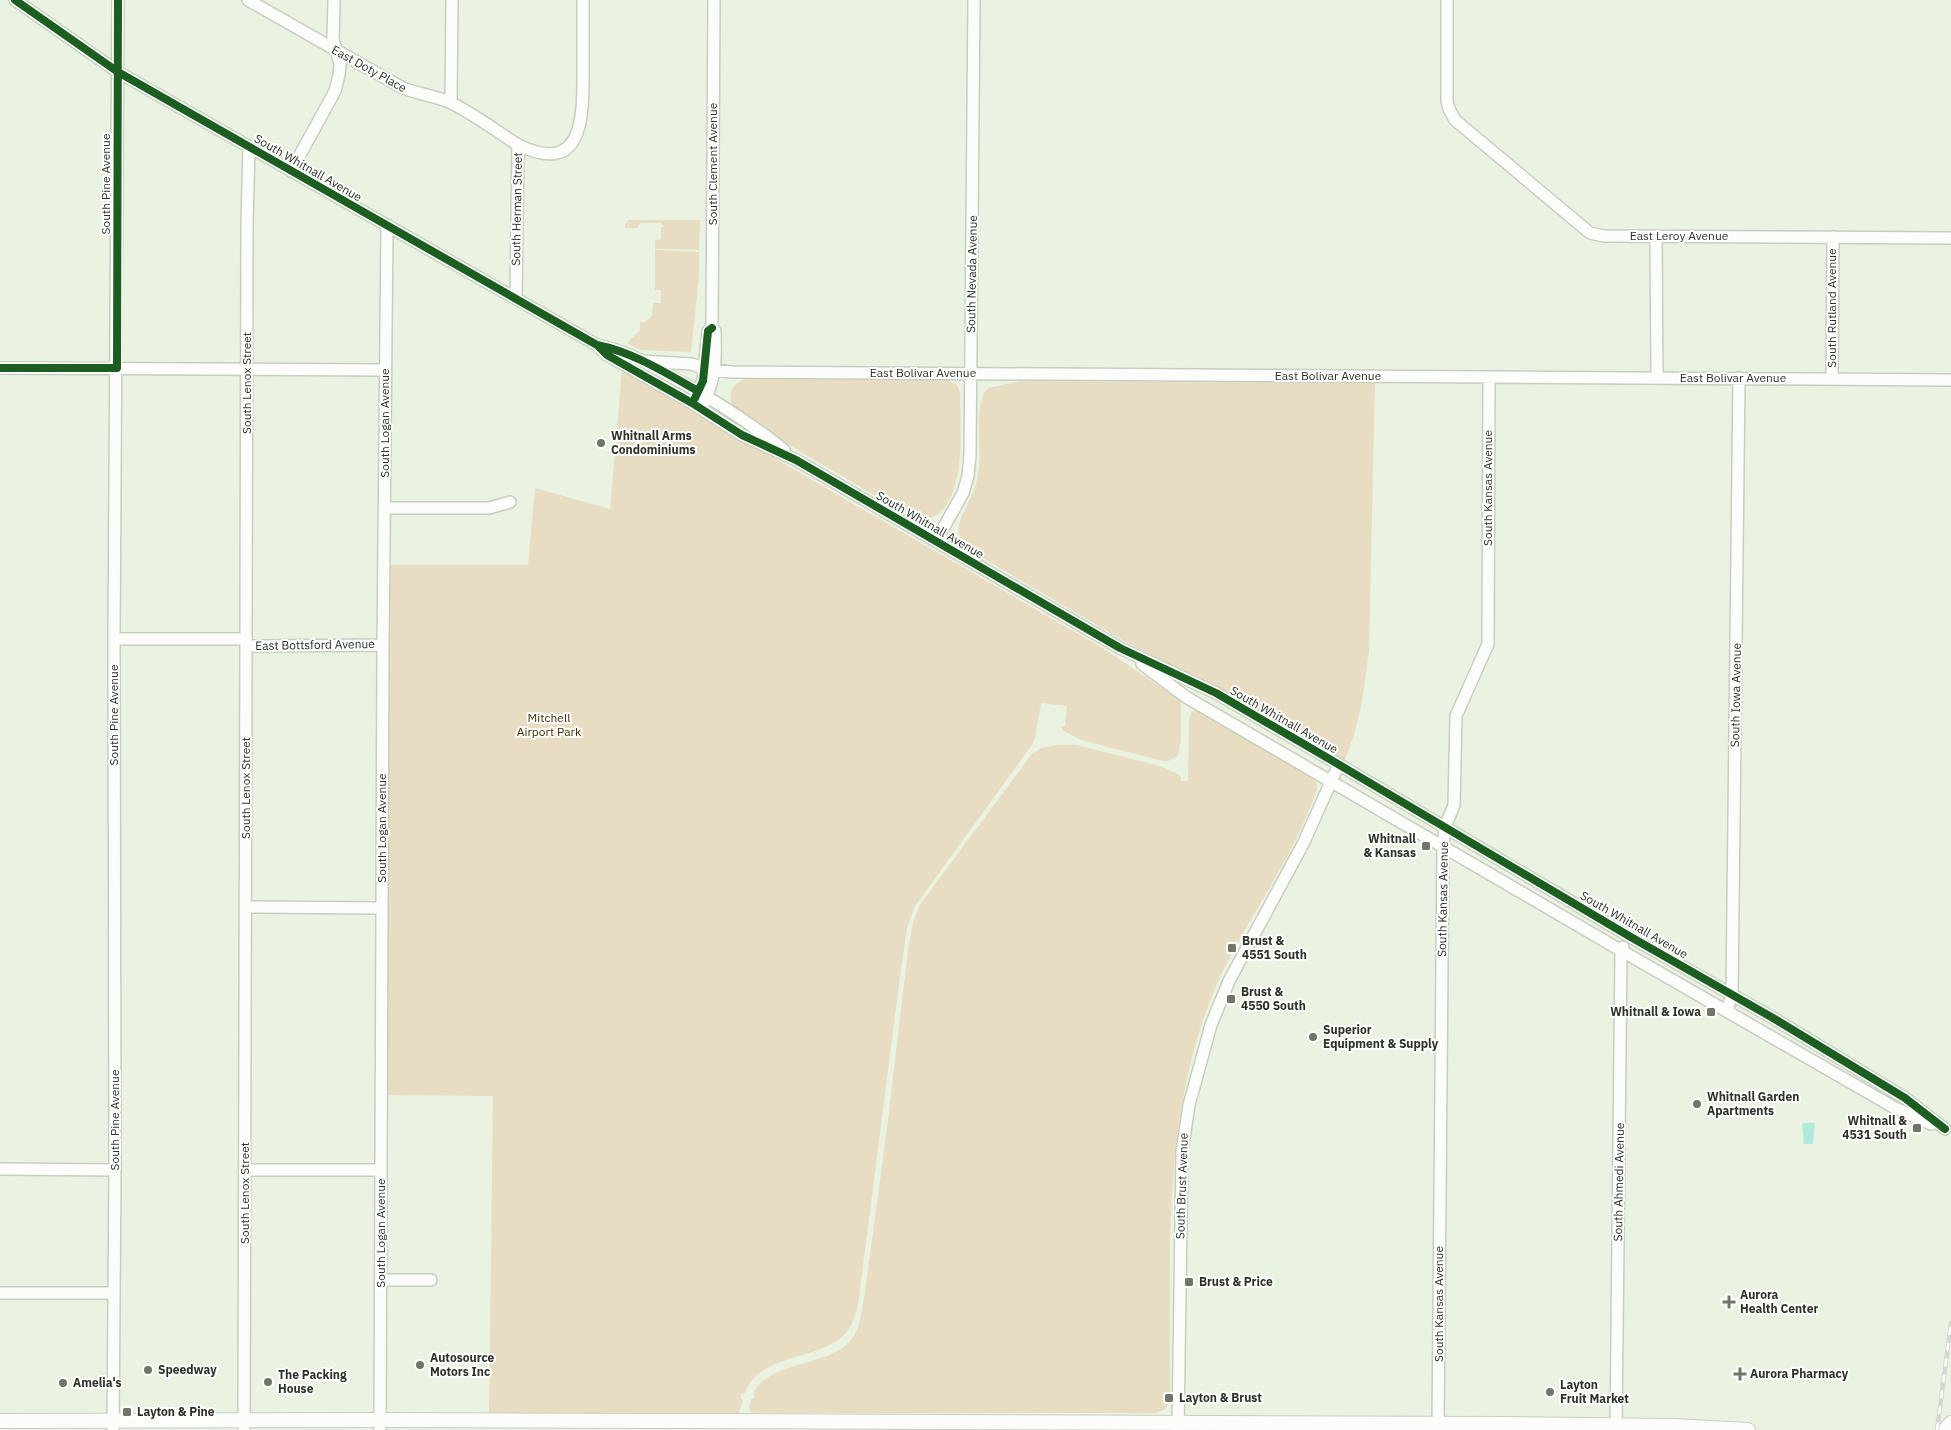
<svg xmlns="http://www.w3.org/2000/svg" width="1951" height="1430" viewBox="0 0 1951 1430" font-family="'IBM Plex Sans',sans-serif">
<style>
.green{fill:#e8ddc2}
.water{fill:#aeebde}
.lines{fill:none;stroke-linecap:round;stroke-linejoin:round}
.minor-casing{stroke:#c6cec0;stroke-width:14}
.major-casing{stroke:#c6cec0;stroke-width:16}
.minor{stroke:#fcfdfb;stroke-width:11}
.major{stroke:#fcfdfb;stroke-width:14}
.rail-casing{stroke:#d5d7d2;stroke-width:4.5}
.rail{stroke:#fff;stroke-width:2.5;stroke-dasharray:8;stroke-linecap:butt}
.cycleway-casing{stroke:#fff;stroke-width:11}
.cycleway{stroke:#1b5e20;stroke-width:8}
.poi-dot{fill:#6e7668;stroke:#fff;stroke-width:2}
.labels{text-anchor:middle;stroke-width:4;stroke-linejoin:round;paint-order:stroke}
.street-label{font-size:12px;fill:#2c3326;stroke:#fff}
.poi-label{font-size:12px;font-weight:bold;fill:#2c3326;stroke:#fff;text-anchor:start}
.park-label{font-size:12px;fill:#452b00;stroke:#fff}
</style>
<rect width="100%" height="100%" fill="#eaf3e2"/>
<path class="green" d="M 629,220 L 700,220 L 699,250 L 655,249 L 655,240 L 661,239 L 661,227 L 664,227 L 661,223 L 641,223 L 637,228 L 625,228 L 625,224 Z
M 655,250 L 699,252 L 699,278 L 691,352 L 641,350 L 627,343 L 640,330 L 640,322 L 645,322 L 652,316 L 653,303 L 661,303 L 661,290 L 655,290 Z
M 622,370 L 1106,650 L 1181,701 L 1181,740 L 1178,756 L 1168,761 L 1162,761 L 1081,740 L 1062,730 L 1062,726 L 1065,726 L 1067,706 L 1041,703 L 1035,738 L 1032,745 L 915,906 L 907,928 L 900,977 L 858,1305 C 855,1316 852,1328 843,1336 C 817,1360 757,1355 745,1393 L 741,1394 L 741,1398 L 743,1400 L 739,1413 L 489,1413 L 493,1096 L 387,1095 L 390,565 L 528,565 L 535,488 L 610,509 Z
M 746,379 L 948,380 L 957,385 L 960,393 C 960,426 967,491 938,514 C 935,517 929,519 924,518 C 906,514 875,496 859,486 C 817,462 776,437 735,410 C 726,397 730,384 746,379 Z
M 1020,381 L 1375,383 L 1369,651 C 1364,688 1360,727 1344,761 L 1221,690 L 1129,644 L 966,548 C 951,528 962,518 970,499 C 974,491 977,482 978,474 C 983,450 972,404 988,388 Z
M 1196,709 L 1313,778 L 1317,784 L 1317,788 C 1293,864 1239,926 1210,1001 C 1161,1128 1171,1263 1170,1397 C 1169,1407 1165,1411 1155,1413 L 751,1413 L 749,1408 L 751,1400 L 754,1398 L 754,1391 C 774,1360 828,1367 851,1340 C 860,1329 861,1312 864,1299 L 887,1128 L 908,950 L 913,922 L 921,903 L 1032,754 L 1041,748 L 1056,745 L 1077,745 L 1163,767 L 1181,776 L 1181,781 L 1188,781 L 1189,720 L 1191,713 Z"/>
<path class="water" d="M 1802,1123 L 1815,1123 L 1813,1144 L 1804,1144 Z"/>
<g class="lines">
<g class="minor-casing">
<path id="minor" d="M 15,0 L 118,72 L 597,345 L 607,355 L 692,403 L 742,435 L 796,460 L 1120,648 L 1216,693 L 1326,757 L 1629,936 L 1773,1018 L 1905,1098 L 1945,1129
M 248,0 L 401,87 C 416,94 433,95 449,102 C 473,113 496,131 518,145
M 1447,0 L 1447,101 L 1449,109 L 1455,120 L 1590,233 L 1604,236 L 1951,238
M 451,103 L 452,0
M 291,171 L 335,91 L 339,75 L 340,64 L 333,39 L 334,0
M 1656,237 L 1657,377
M 516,297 L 518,145 C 585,177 583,115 583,69 C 583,46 583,23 583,0
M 597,345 C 623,350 645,362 668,375 C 708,396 748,421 784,450
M 642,361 L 692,364 L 705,369 L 732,372 L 1951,380
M 0,368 L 385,370
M 1832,379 L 1833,237
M 695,397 L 703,381 L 708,331 L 712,328
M 701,409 C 716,378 716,364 715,331 L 712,328 L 714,0
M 385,508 L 489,508 L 510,502
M 936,541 L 963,493 L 968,476 L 970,455 L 974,0
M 114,639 L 246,639
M 246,646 L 383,645
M 1142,664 L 1186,697 L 1615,947 L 1895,1108 L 1931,1124
M 246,907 L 381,908
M 1727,1011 L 1732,994 L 1739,378
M 0,1169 L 115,1170
M 246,1170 L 380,1170
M 381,1280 L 431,1280
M 0,1293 L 114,1293
M 113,1430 L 115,1170 L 114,639 L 118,0
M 244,1430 L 247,224 L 249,147
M 380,1430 L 383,645 L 387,225
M 1178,1430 L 1182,1152 L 1189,1105 L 1211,1025 L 1229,981 L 1303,844 L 1339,764
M 1438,1430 L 1443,846 L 1445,827 L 1454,805 L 1456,716 L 1488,644 L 1489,377
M 1616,1430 L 1621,951 L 1623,947"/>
</g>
<g class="major-casing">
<path id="major" d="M 0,1421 L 390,1420 L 1502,1424 L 1674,1426 L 1748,1430
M 1945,1430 L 1951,1423"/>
</g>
<use href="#minor" class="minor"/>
<use href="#major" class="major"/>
<g class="rail-casing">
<path id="rail" d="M 1937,1430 L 1951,1323"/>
</g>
<use href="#rail" class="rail"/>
<g class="cycleway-casing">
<path id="cycleway" d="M 15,0 L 118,72 L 597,345 L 607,355 L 692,403 L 742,435 L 796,460 L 1120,648 L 1216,693 L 1326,757 L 1629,936 L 1773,1018 L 1905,1098 L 1945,1129
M 597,345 C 633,352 666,373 698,391
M 0,368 L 117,368 L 118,0
M 695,398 L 703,381 L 708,331 L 712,328"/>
</g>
<use href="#cycleway" class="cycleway"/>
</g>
<g class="poi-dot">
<circle cx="601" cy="443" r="5"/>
<rect x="1421" y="841" width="10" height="10" rx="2.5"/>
<rect x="1227" y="943" width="10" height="10" rx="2.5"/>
<rect x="1226" y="994" width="10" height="10" rx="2.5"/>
<rect x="1706" y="1007" width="10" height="10" rx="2.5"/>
<circle cx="1313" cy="1037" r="5"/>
<circle cx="1697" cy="1104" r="5"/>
<rect x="1912" y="1123" width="10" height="10" rx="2.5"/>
<rect x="1184" y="1277" width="10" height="10" rx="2.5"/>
<path d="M1726.5 1294.5h5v5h5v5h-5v5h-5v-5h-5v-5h5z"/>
<circle cx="420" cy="1365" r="5"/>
<circle cx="148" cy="1370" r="5"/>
<path d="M1737.5 1366.5h5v5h5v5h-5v5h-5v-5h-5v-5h5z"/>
<circle cx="268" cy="1382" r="5"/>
<circle cx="63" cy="1383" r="5"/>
<circle cx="1550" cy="1392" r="5"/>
<rect x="1164" y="1393" width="10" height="10" rx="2.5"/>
<rect x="122" y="1407" width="10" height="10" rx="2.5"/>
</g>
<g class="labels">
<g class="street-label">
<text transform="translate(369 69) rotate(29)" y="4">East Doty Place</text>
<text transform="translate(713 164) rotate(-90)" y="4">South Clement Avenue</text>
<text transform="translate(308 168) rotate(30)" y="4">South Whitnall Avenue</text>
<text transform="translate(106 184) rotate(-90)" y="4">South Pine Avenue</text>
<text transform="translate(517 209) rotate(-89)" y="4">South Herman Street</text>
<text x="1679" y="240">East Leroy Avenue</text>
<text transform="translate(972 274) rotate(-89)" y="4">South Nevada Avenue</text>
<text transform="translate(1832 308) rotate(-90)" y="4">South Rutland Avenue</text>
<text x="923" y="377">East Bolivar Avenue</text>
<text x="1328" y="380">East Bolivar Avenue</text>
<text x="1733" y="382">East Bolivar Avenue</text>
<text transform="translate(247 383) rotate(-90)" y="4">South Lenox Street</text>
<text transform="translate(385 423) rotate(-90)" y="4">South Logan Avenue</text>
<text transform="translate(1488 488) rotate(-90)" y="4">South Kansas Avenue</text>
<text transform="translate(930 525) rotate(30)" y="4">South Whitnall Avenue</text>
<text transform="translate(315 645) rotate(-1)" y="4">East Bottsford Avenue</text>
<text transform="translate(1736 695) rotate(-89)" y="4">South Iowa Avenue</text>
<text transform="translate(114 715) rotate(-90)" y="4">South Pine Avenue</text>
<text transform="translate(1284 720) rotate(30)" y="4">South Whitnall Avenue</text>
<text transform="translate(246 788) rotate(-90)" y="4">South Lenox Street</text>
<text transform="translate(382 828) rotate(-90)" y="4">South Logan Avenue</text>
<text transform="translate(1443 899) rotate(-89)" y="4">South Kansas Avenue</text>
<text transform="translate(1634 925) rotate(30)" y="4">South Whitnall Avenue</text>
<text transform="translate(115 1120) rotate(-90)" y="4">South Pine Avenue</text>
<text transform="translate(1619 1182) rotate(-89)" y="4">South Ahmedi Avenue</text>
<text transform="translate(1182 1186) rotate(-88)" y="4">South Brust Avenue</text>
<text transform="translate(245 1193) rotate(-90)" y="4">South Lenox Street</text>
<text transform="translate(381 1233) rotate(-90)" y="4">South Logan Avenue</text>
<text transform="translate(1439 1304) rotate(-90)" y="4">South Kansas Avenue</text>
</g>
<g class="poi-label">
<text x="611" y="440">Whitnall Arms<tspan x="611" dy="14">Condominiums</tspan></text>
<text x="1416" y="843" text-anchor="end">Whitnall<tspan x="1416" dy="14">&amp; Kansas</tspan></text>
<text x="1242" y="945">Brust &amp;<tspan x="1242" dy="14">4551 South</tspan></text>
<text x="1241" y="996">Brust &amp;<tspan x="1241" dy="14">4550 South</tspan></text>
<text x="1701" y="1016" text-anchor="end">Whitnall &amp; Iowa</text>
<text x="1323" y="1034">Superior<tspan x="1323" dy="14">Equipment &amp; Supply</tspan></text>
<text x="1707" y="1101">Whitnall Garden<tspan x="1707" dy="14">Apartments</tspan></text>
<text x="1907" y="1125" text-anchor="end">Whitnall &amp;<tspan x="1907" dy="14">4531 South</tspan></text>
<text x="1199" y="1286">Brust &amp; Price</text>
<text x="1740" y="1299">Aurora<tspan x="1740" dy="14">Health Center</tspan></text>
<text x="430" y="1362">Autosource<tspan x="430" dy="14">Motors Inc</tspan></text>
<text x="158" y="1374">Speedway</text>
<text x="1750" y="1378">Aurora Pharmacy</text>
<text x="278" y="1379">The Packing<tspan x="278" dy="14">House</tspan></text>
<text x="73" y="1387">Amelia's</text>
<text x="1560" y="1389">Layton<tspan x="1560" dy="14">Fruit Market</tspan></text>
<text x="1179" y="1402">Layton &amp; Brust</text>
<text x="137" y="1416">Layton &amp; Pine</text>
</g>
<g class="park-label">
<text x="549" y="722">Mitchell<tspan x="549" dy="14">Airport Park</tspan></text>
</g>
</g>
</svg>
